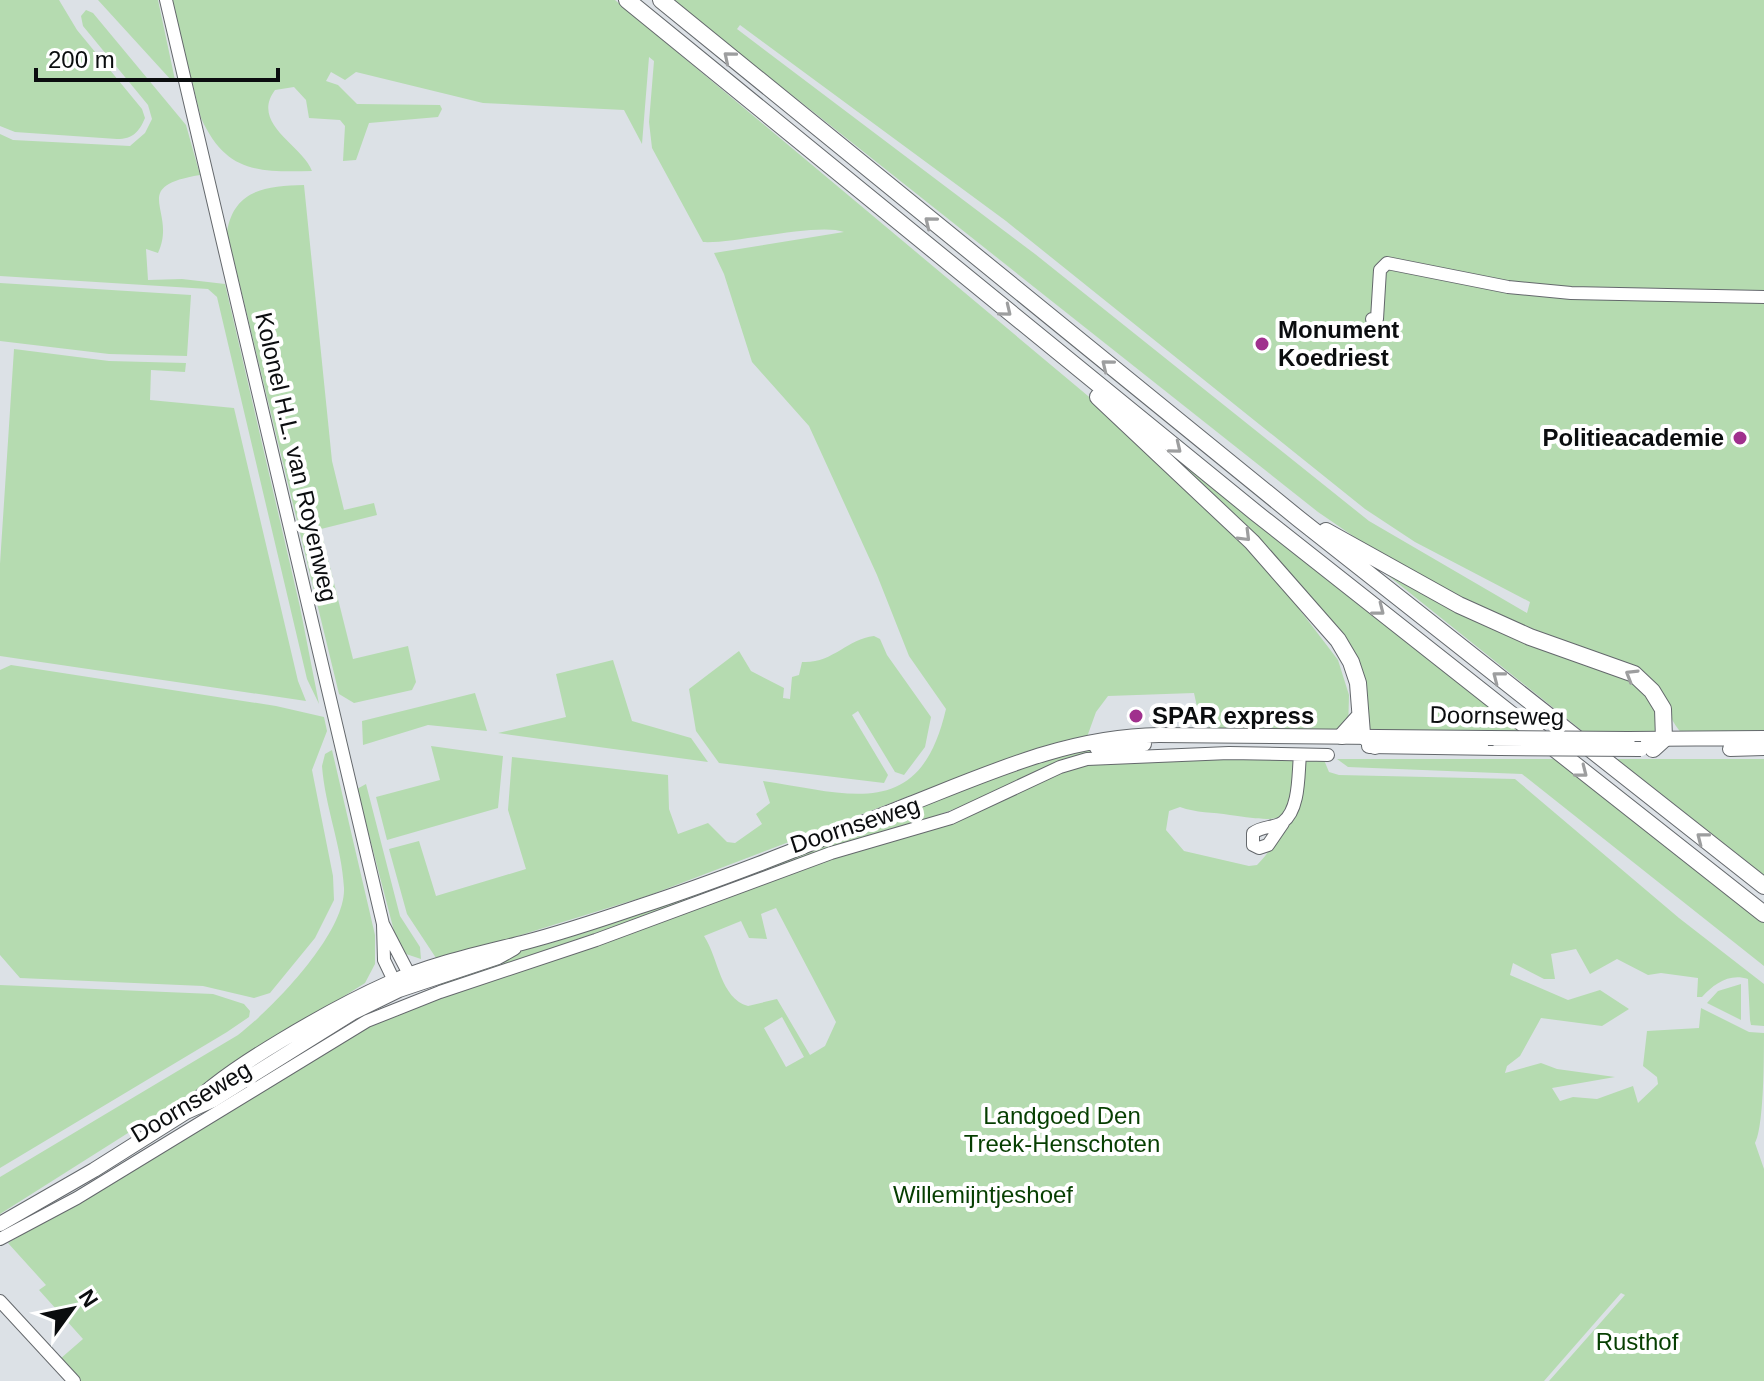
<svg xmlns="http://www.w3.org/2000/svg" width="1764" height="1381" viewBox="0 0 1764 1381" font-family="Arial,sans-serif">
<style>
.green{fill:#b5dbb0;fill-rule:evenodd}
.lines{fill:none;stroke-linecap:round;stroke-linejoin:round}
.minor-casing{stroke:#64686c;stroke-width:14}
.major-casing{stroke:#64686c;stroke-width:16}
.highway-casing{stroke:#64686c;stroke-width:18}
.minor{stroke:#fff;stroke-width:12}
.major{stroke:#fff;stroke-width:14}
.highway{stroke:#fff;stroke-width:16}
.major-bridge-casing{stroke:#64686c;stroke-width:16;stroke-linecap:butt}
.major-bridge{stroke:#fff;stroke-width:14}
.oneway{stroke:#9d9e9f}
.poi-dot{fill:#a0308d;stroke:#fff;stroke-width:3}
.labels{text-anchor:middle;stroke-width:8;stroke-linejoin:round;paint-order:stroke}
.poi-label{font-size:24px;font-weight:bold;fill:#0b0d0f;stroke:#fff;text-anchor:start}
.street-label{font-size:24px;fill:#0b0d0f;stroke:#fff}
.park-label{font-size:24px;fill:#063e01;stroke:#fff}
</style>
<rect width="100%" height="100%" fill="#dce1e6"/>
<path class="green" d="M 0,0 L 59,0 L 77,30 L 142,109 L 145,118 C 139,132 133,139 117,139 L 15,132 L 0,126 Z
M 98,0 L 158,0 L 175,80 L 171,80 Z
M 172,0 L 615,0 L 1100,406 L 1233,534 L 1290,597 L 1338,660 L 1349,695 L 1348,733 L 1208,731 L 1210,724 L 1201,725 L 1194,693 L 1108,696 L 1096,712 L 1087,737 L 1001,761 L 650,895 L 479,948 L 436,958 L 407,914 L 389,849 L 419,841 L 436,896 L 526,869 L 508,810 L 512,757 L 668,775 L 669,809 L 678,834 L 708,823 L 727,842 L 735,843 L 762,824 L 756,814 L 770,803 L 763,781 C 851,794 920,822 946,709 L 909,656 L 877,575 L 809,426 L 752,362 L 724,274 L 714,253 L 844,232 C 819,222 734,244 703,242 L 652,148 L 649,122 L 654,61 L 649,57 L 642,144 L 624,110 L 483,103 L 356,72 L 345,80 L 331,72 L 326,81 L 338,85 L 357,104 L 440,105 L 442,109 L 438,117 L 369,123 L 356,160 L 343,161 L 345,126 L 340,120 L 309,118 L 306,100 L 294,87 L 275,90 C 250,124 302,145 312,171 C 258,172 226,173 201,118 Z
M 672,0 L 1764,0 L 1764,290 L 1565,289 L 1764,301 L 1764,735 L 1685,736 C 1665,719 1667,692 1644,672 L 1480,608 L 1372,549 L 1318,512 ZM 740,25 L 1006,221 L 1365,509 L 1415,542 L 1530,602 L 1527,613 L 1369,521 L 1035,254 L 737,29 Z
M 86,10 L 93,13 L 186,125 L 200,175 C 127,187 178,210 158,253 L 146,249 L 148,280 L 182,279 L 225,284 L 300,607 L 319,704 L 307,679 L 217,297 L 208,289 L 0,276 L 0,134 L 13,140 L 130,146 L 145,133 L 152,119 L 148,105 L 83,26 L 81,16 Z
M 304,185 L 332,461 L 344,510 L 374,503 L 377,515 L 321,529 L 323,539 L 353,659 L 408,646 L 416,682 L 412,690 L 354,703 L 339,694 L 227,232 C 234,189 267,186 304,185 Z
M 0,283 L 191,295 L 187,356 L 109,354 L 0,341 Z
M 14,349 L 109,361 L 186,363 L 185,372 L 151,370 L 150,400 L 234,408 L 298,681 L 306,701 L 0,656 L 0,564 Z
M 1150,433 L 1523,734 L 1364,733 L 1359,676 L 1256,539 Z
M 1375,565 L 1635,679 L 1657,712 L 1656,732 L 1586,734 Z
M 874,636 L 880,639 L 887,655 L 931,717 L 925,747 L 904,775 L 895,772 L 858,711 L 852,715 L 888,775 L 884,783 L 719,763 L 696,731 L 689,689 L 739,651 L 751,671 L 784,688 L 783,698 L 790,699 L 792,677 L 799,675 L 802,662 C 832,664 847,639 874,636 Z
M 613,660 L 632,721 L 691,738 L 708,762 L 498,733 L 566,717 L 556,674 Z
M 11,665 L 276,706 L 324,717 L 327,731 L 312,770 L 333,876 L 334,900 L 315,938 L 270,993 L 254,998 L 203,986 L 20,978 L 0,955 L 0,670 Z
M 475,693 L 487,731 L 428,725 L 363,745 L 362,721 Z
M 1119,744 L 975,804 L 440,986 L 438,981 L 1044,759 Z
M 431,746 L 503,756 L 498,808 L 387,840 L 376,797 L 440,780 Z
M 332,750 L 375,935 L 375,964 L 365,983 L 0,1214 L 0,1177 L 238,1035 C 272,1009 346,933 344,888 C 342,847 325,807 322,766 L 325,754 Z
M 1122,758 L 1297,759 C 1289,822 1292,824 1230,815 C 1213,812 1196,813 1180,807 L 1169,811 L 1166,830 L 1184,851 L 1249,866 L 1257,865 C 1285,837 1292,796 1304,760 L 1324,760 L 1329,772 L 1339,775 L 1515,779 L 1679,918 L 1764,984 L 1764,1026 L 1751,1025 L 1750,1020 L 1748,979 C 1729,973 1714,984 1702,997 L 1697,997 L 1698,978 L 1661,973 L 1648,975 L 1617,959 L 1590,974 L 1576,949 L 1551,954 L 1555,979 L 1544,979 L 1513,963 L 1510,975 L 1568,1000 L 1600,990 L 1629,1009 L 1602,1026 L 1541,1018 L 1520,1056 L 1507,1066 L 1505,1073 L 1541,1063 L 1557,1069 L 1615,1077 L 1552,1088 L 1560,1101 L 1573,1097 L 1597,1099 L 1633,1086 L 1638,1103 L 1658,1084 L 1657,1077 L 1643,1066 L 1647,1031 L 1699,1028 L 1701,1008 L 1749,1032 L 1764,1033 C 1764,1057 1764,1128 1755,1143 L 1764,1169 L 1764,1381 L 1549,1381 L 1625,1295 L 1621,1293 L 1544,1381 L 80,1381 L 60,1359 L 83,1339 L 39,1290 L 46,1285 L 8,1243 L 374,1021 L 1064,769 ZM 776,908 L 836,1022 L 825,1046 L 810,1055 L 777,999 L 748,1006 C 720,998 719,959 704,936 L 741,921 L 749,938 L 767,939 L 761,914 ZM 782,1017 L 804,1057 L 786,1067 L 764,1028 Z
M 1337,759 L 1554,759 L 1764,923 L 1764,966 L 1522,774 L 1348,767 Z
M 1617,759 L 1764,759 L 1764,875 Z
M 366,784 L 400,916 L 420,947 L 421,959 L 406,954 L 394,931 L 357,789 Z
M 1741,984 L 1741,1020 L 1707,1003 L 1718,991 Z
M 0,985 L 213,994 L 244,1004 L 250,1011 L 249,1017 L 227,1032 L 0,1168 Z"/>
<g class="lines">
<g class="minor-casing">
<path id="minor" d="M 166,0 L 383,924 L 384,960 L 397,987
M 1372,319 L 1377,319 L 1380,270 L 1387,263 L 1508,287 L 1571,293 L 1764,297
M 1283,823 L 1268,845 L 1259,848 L 1253,845 L 1253,833 C 1262,826 1275,828 1283,822 C 1300,809 1298,774 1300,755
M 383,924 L 409,974 L 405,981
M 0,1239 L 77,1198 L 367,1021 L 440,992 L 596,940 L 831,853 L 951,818 L 1060,767 L 1087,759 L 1229,753 L 1328,755
M 0,1301 L 74,1381"/>
</g>
<g class="major-casing">
<path id="major" d="M 1628,739 L 1764,738
M 1369,746 L 1500,748
M 1097,748 L 1144,744
M 1730,749 L 1764,748
M 186,1112 C 217,1072 340,1005 389,983 C 432,964 478,954 522,943 C 561,933 600,920 638,907 C 730,877 820,840 910,804 C 991,772 1070,736 1159,735 L 1488,738
M 0,1224 L 94,1170 L 186,1112 L 213,1100 L 352,1013 L 399,990 L 498,957 L 514,948"/>
</g>
<g class="highway-casing">
<path id="highway" d="M 627,0 L 1256,513 L 1764,914
M 661,0 L 1299,519 L 1764,886
M 1098,397 L 1252,542 L 1338,640 L 1351,662 L 1358,683 L 1362,734 L 1375,746
M 1326,531 L 1459,605 L 1530,637 L 1634,674 L 1652,691 L 1663,709 L 1664,739 L 1653,749
M 1342,736 L 1359,717"/>
</g>
<use href="#minor" class="minor"/>
<use href="#major" class="major"/>
<use href="#highway" class="highway"/>
<g class="major-bridge-casing">
<path id="major-bridge" d="M 1488,738 L 1628,739
M 1500,748 L 1641,749"/>
</g>
<use href="#major-bridge" class="major-bridge"/>
</g>
<defs><path id="oneway-chevron" d="M-2-3.5L2.5 0L-2 3.5" fill="none" stroke-width="1.6" stroke-linecap="round" stroke-linejoin="round" transform="scale(2)"/></defs>
<g class="oneway">
<use href="#oneway-chevron" transform="translate(729 57) rotate(-140)"/>
<use href="#oneway-chevron" transform="translate(930 222) rotate(-141)"/>
<use href="#oneway-chevron" transform="translate(1006 311) rotate(39)"/>
<use href="#oneway-chevron" transform="translate(1107 365) rotate(-141)"/>
<use href="#oneway-chevron" transform="translate(1176 448) rotate(39)"/>
<use href="#oneway-chevron" transform="translate(1245 536) rotate(45)"/>
<use href="#oneway-chevron" transform="translate(1379 610) rotate(38)"/>
<use href="#oneway-chevron" transform="translate(1631 675) rotate(-149)"/>
<use href="#oneway-chevron" transform="translate(1498 677) rotate(-142)"/>
<use href="#oneway-chevron" transform="translate(1582 772) rotate(38)"/>
<use href="#oneway-chevron" transform="translate(1702 838) rotate(-142)"/>
</g>
<g class="poi-dot">
<circle cx="1262" cy="344" r="8"/>
<circle cx="1740" cy="438" r="8"/>
<circle cx="1136" cy="716" r="8"/>
</g>
<g class="labels">
<g class="poi-label">
<text x="1278" y="338">Monument<tspan x="1278" dy="28">Koedriest</tspan></text>
<text x="1724" y="446" text-anchor="end">Politieacademie</text>
<text x="1152" y="724">SPAR express</text>
</g>
<g class="street-label">
<text transform="translate(296 457) rotate(77)" y="8">Kolonel H.L. van Royenweg</text>
<text transform="translate(1497 716) rotate(1)" y="8">Doornseweg</text>
<text transform="translate(855 825) rotate(-18)" y="8">Doornseweg</text>
<text transform="translate(191 1102) rotate(-31)" y="8">Doornseweg</text>
</g>
<g class="park-label">
<text x="1062" y="1124">Landgoed Den<tspan x="1062" dy="28">Treek-Henschoten</tspan></text>
<text x="983" y="1203">Willemijntjeshoef</text>
<text x="1637" y="1350">Rusthof</text>
</g>
</g>
<g transform="translate(72 1309) rotate(57)" stroke="#ffffff" stroke-width="6" paint-order="stroke">
<path d="M0-6L14 30L0 20L-14 30Z" fill="#0b0d0f"/>
<text y="-12" font-size="22" font-weight="bold" text-anchor="middle" fill="#0b0d0f">N</text>
</g>
<path d="M36 68v12h242v-12" fill="none" stroke="#0b0d0f" stroke-width="4"/>
<text x="48" y="68" font-size="24" fill="#0b0d0f" stroke="#ffffff" stroke-width="6" paint-order="stroke">200 m</text>
</svg>
